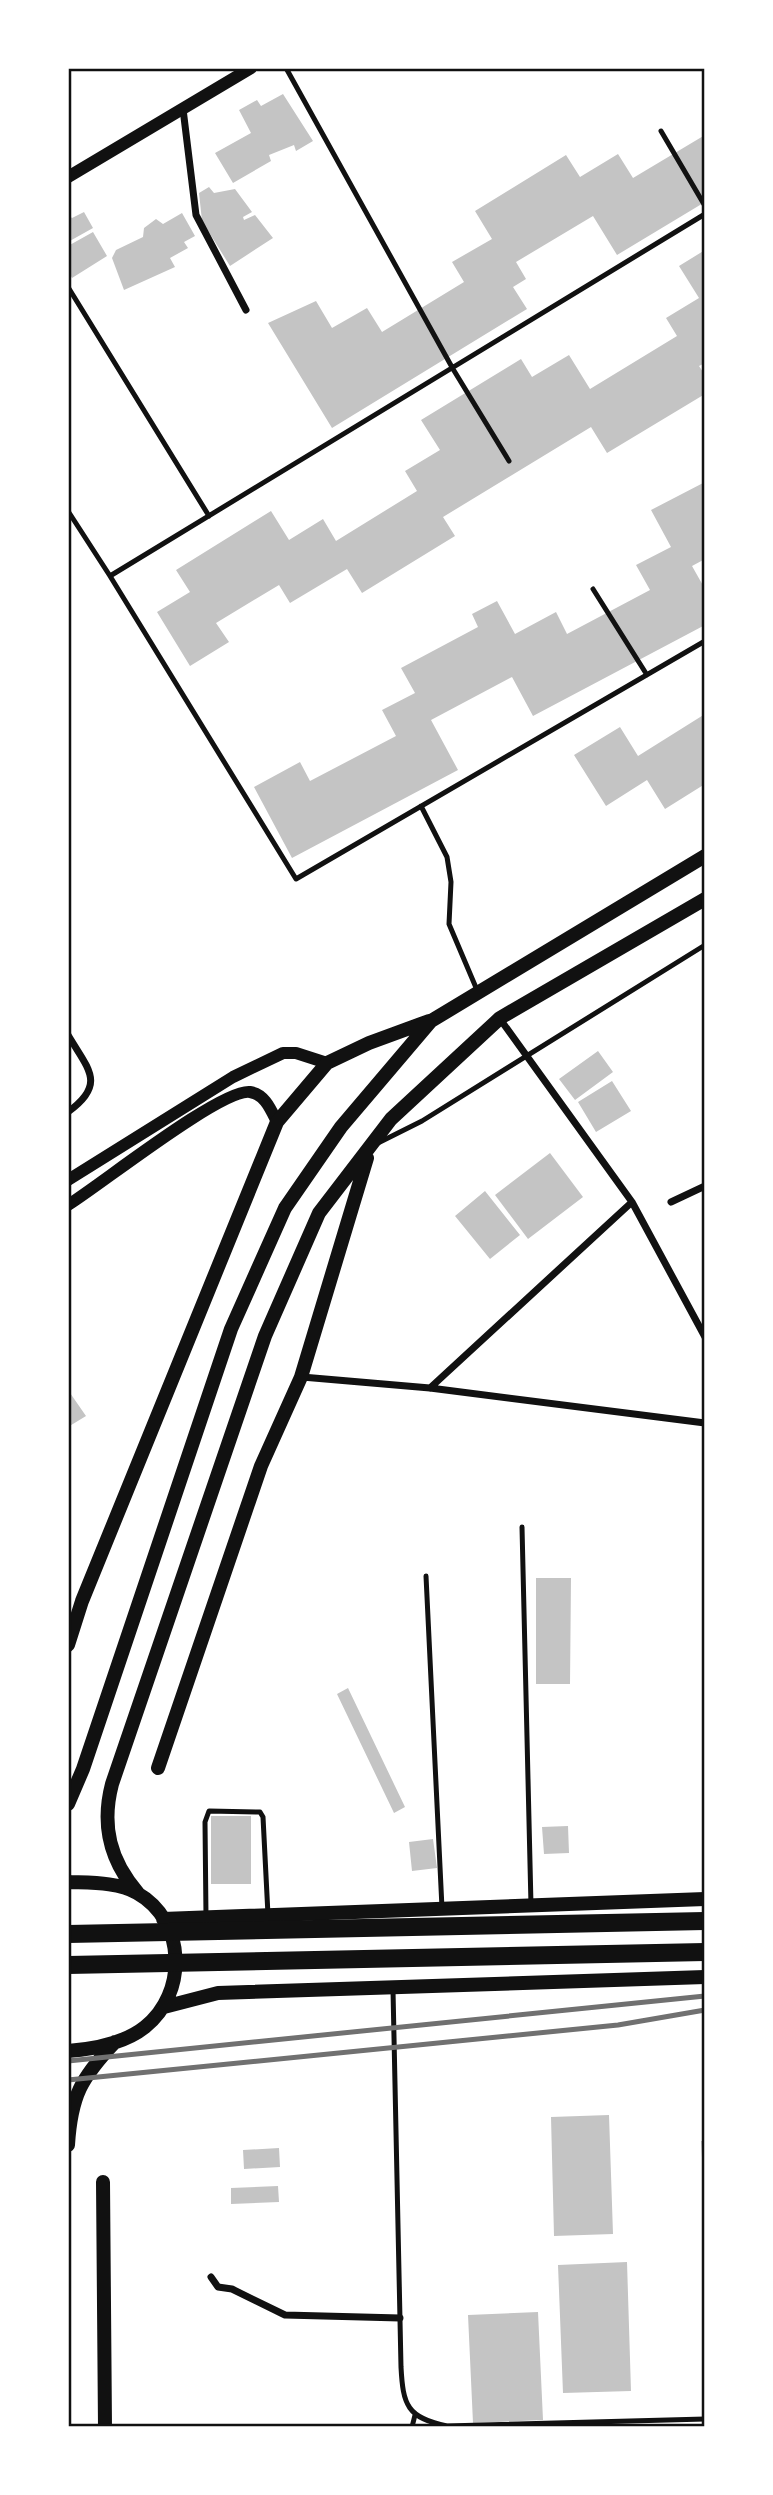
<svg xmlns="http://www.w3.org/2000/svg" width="773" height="2495" viewBox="0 0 773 2495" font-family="Rubik,sans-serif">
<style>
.building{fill:#c4c4c4}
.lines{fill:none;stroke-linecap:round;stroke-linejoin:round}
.service{stroke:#111;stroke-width:5}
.minor{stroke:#111;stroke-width:7}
.tertiary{stroke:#111;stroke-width:12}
.secondary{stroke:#111;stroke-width:14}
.trunk{stroke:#111;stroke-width:18}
.rail{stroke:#707070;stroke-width:5}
.neatline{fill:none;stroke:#111;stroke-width:2.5}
</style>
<rect width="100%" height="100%" fill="#fff"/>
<path class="building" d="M 283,94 L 313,141 L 296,151 L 294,145 L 269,155 L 271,161 L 233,183 L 215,153 L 251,133 L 239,110 L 257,100 L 261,106 Z
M 705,135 L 705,202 L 617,255 L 593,216 L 516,262 L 526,279 L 513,287 L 527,309 L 332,428 L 268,323 L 316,301 L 332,328 L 367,308 L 382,332 L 464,282 L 452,262 L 492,239 L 475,211 L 566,155 L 580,177 L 618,154 L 633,178 Z
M 209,187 L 214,193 L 235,189 L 252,212 L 243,217 L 244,220 L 255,215 L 273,238 L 230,266 L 202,221 L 199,193 Z
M 84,212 L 93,228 L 68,242 L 68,215 L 72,218 Z
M 182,213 L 195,236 L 184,242 L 188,248 L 170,258 L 175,267 L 124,290 L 112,258 L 116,250 L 143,237 L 144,228 L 156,219 L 163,224 Z
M 93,232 L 107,256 L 72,278 L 68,271 L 68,246 Z
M 705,250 L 705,363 L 699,366 L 705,375 L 705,394 L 607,453 L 591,427 L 443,517 L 455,536 L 362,593 L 347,569 L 290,603 L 279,585 L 216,623 L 229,642 L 190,666 L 157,612 L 190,592 L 176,570 L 271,511 L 289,540 L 323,519 L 336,541 L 417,491 L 405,471 L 440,450 L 421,420 L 521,359 L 532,377 L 569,355 L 590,389 L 677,336 L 666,318 L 699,298 L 679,266 Z
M 705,482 L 705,559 L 692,566 L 705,589 L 705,625 L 533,716 L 512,677 L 431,720 L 458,770 L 292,858 L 254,787 L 300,762 L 310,781 L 396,736 L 382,710 L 415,693 L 401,668 L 478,627 L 472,614 L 497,601 L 515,634 L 556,612 L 567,634 L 650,590 L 636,565 L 671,547 L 651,510 Z
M 705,714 L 705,784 L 665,809 L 647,780 L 606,806 L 574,755 L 620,727 L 638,756 Z
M 598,1051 L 613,1072 L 575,1100 L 559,1079 Z
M 612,1081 L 631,1111 L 596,1132 L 578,1102 Z
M 550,1153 L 583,1197 L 528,1239 L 495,1195 Z
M 485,1191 L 520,1235 L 490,1259 L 455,1216 Z
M 68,1390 L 86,1416 L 68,1427 Z
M 536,1578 L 571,1578 L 570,1684 L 536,1684 Z
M 348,1688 L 405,1807 L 394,1813 L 337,1694 Z
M 211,1816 L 251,1816 L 251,1884 L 211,1884 Z
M 568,1826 L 569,1853 L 544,1854 L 542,1827 Z
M 433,1839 L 437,1868 L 412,1871 L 409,1842 Z
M 609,2115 L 613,2234 L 554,2236 L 551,2117 Z
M 701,2141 L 705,2141 L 705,2174 L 703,2174 Z
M 279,2148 L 280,2167 L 244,2169 L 243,2150 Z
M 278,2186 L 279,2202 L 231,2204 L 231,2188 Z
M 627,2262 L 631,2391 L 563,2393 L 558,2265 Z
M 538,2312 L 543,2420 L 473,2423 L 468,2315 Z"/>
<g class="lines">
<path class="service" d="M 286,68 L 453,369 L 509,461
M 661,131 L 705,206
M 68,287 L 209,516
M 68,511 L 110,576 L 705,214
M 110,576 L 296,879 L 705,641
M 593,589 L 647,675
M 421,806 L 447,857 L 451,882 L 449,924 L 477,990
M 378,1143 L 422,1121 L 705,945
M 522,1527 L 531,1905
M 426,1576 L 442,1908
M 206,1917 L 205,1822 L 209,1811 L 260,1812 L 263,1817 L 268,1915
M 393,1990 L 401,2367 C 403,2405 407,2418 447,2426 L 705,2419
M 412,2427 L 415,2415"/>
<path class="minor" d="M 183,109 L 196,215 L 246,310
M 500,1019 L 632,1202 L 705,1337
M 68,1035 C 88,1069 107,1084 68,1112
M 671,1202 L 705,1186
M 302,1377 L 430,1388 L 705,1423
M 430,1388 L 632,1202
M 211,2277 L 218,2287 L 232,2289 L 285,2315 L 400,2318"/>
<path class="tertiary" d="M 68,177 L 251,68
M 68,1180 L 233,1077 L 283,1053 L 296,1053 L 327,1063
M 68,1205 C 99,1186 222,1088 250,1092 C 265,1094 271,1110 277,1122"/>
<path class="secondary" d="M 68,1645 L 82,1601 L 277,1122 L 327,1063 L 369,1043 L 429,1021
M 158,1768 L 261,1466 L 301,1377 L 367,1158
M 68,1804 L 83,1769 L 231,1329 L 285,1208 L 341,1127 L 431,1021 L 705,856
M 68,1882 C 90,1883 118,1882 137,1893 C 187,1921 187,1994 145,2027 C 125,2043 94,2049 68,2051
M 138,1893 C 110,1861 101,1826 112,1784 L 265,1336 L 319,1213 L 391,1119 L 500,1018 L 705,899
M 163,1919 L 705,1899
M 164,2007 L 218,1993 L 705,1977
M 68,2145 C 71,2096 81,2078 115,2042
M 103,2182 L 105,2427"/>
<path class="trunk" d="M 68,1934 L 705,1921
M 68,1965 L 705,1952"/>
<path class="rail" d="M 68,2061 L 705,1996
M 68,2080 L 618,2025 L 705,2010"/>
</g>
<rect width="773" height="2495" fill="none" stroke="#ffffff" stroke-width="140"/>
<rect x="70" y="70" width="633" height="2355" class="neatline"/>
</svg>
